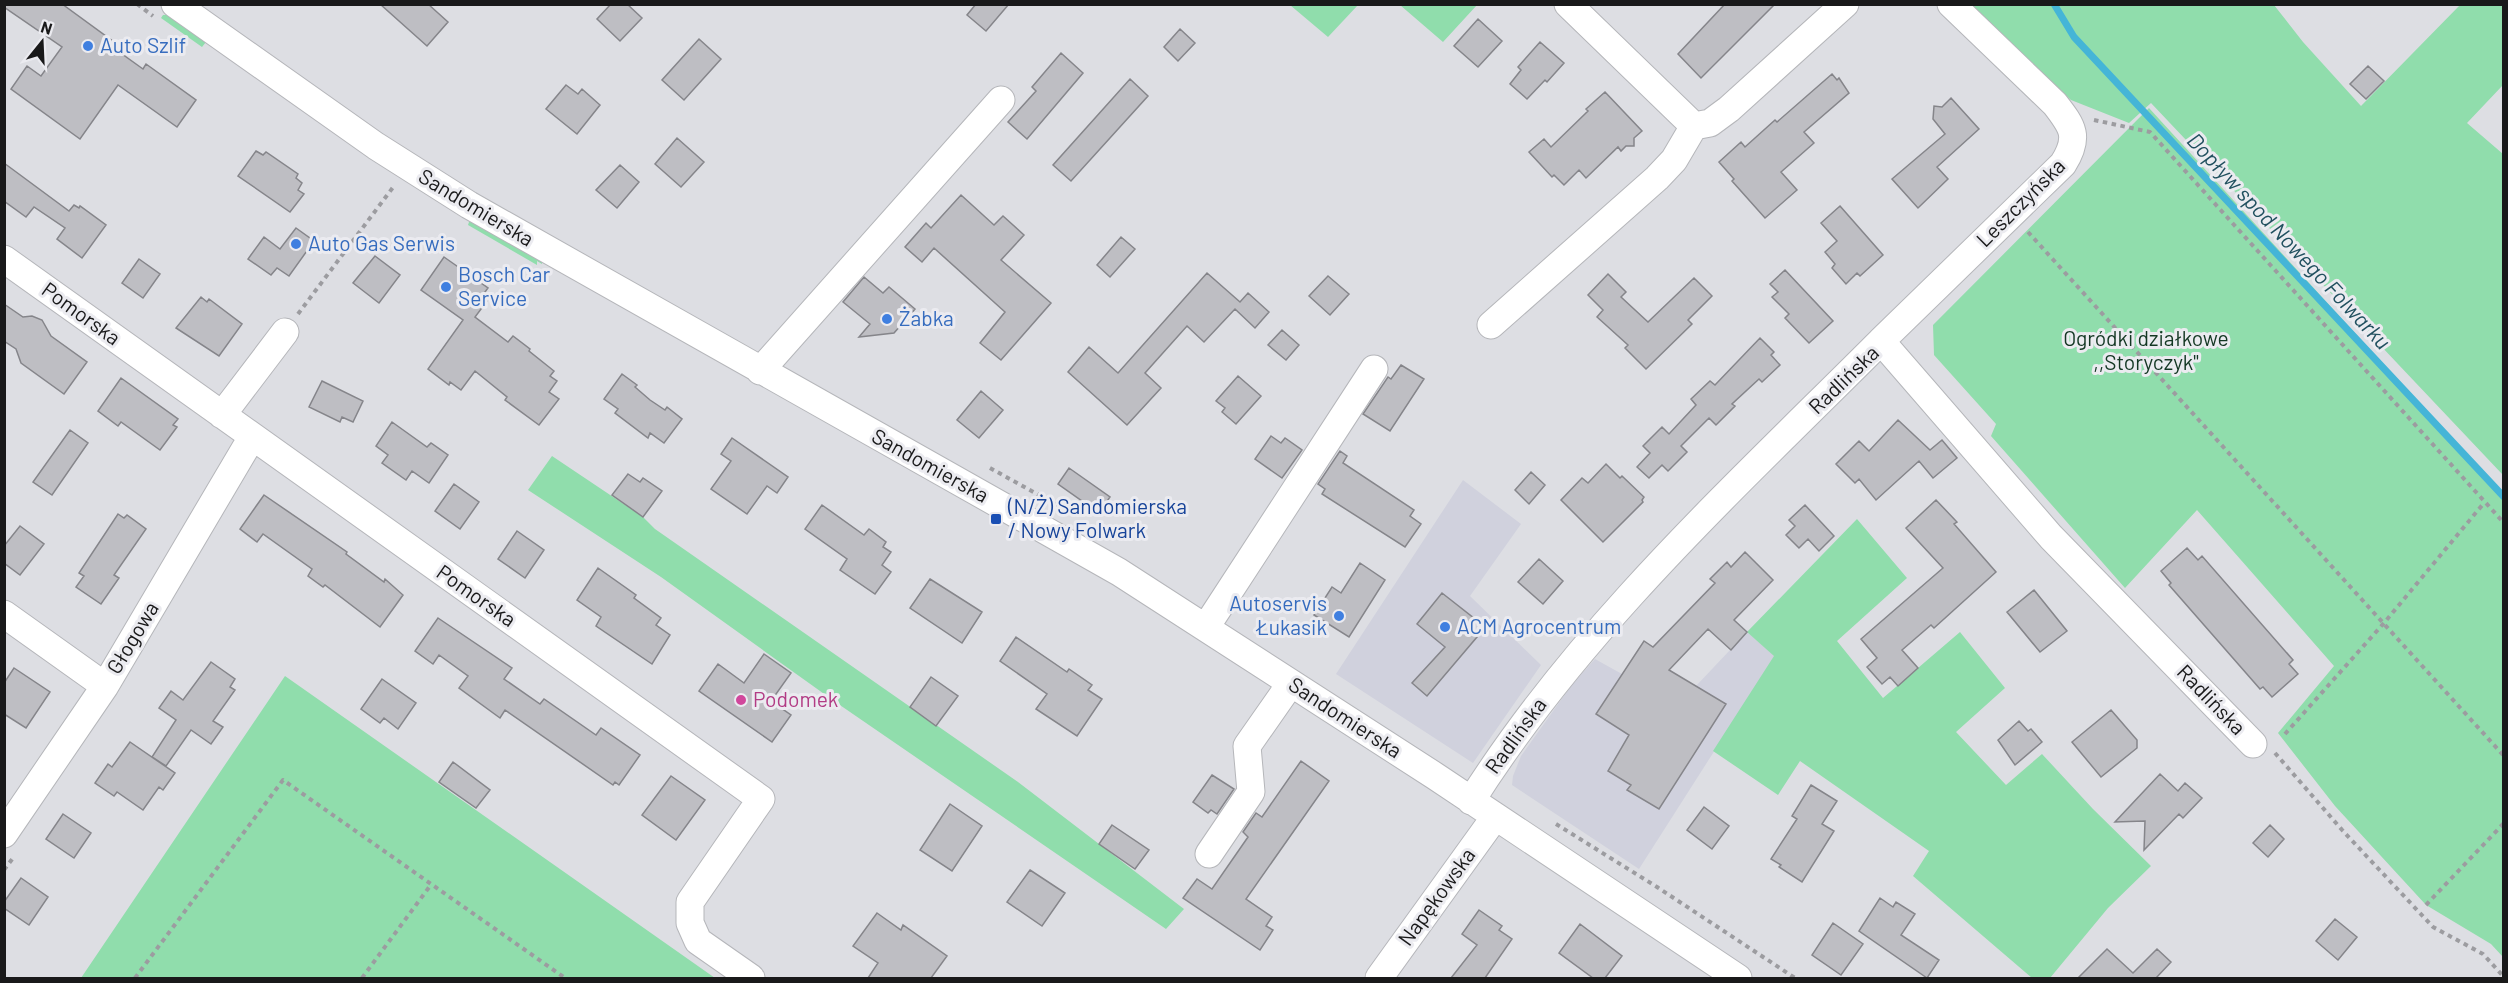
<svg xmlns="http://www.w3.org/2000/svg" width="2508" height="983" viewBox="0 0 2508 983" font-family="Barlow,sans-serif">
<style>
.built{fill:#d0d1dd}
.green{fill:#90ddac}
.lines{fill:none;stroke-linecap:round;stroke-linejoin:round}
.stream{stroke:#45b5d7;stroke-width:7}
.building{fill:#bebec3;stroke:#85858a;stroke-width:1.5}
.minor-casing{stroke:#b5b6ba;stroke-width:29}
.path{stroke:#9c9ca0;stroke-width:4;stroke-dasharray:4.5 4.5;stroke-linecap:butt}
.minor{stroke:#fff;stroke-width:27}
.shop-dot{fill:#3f7fe0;stroke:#ebebf0;stroke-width:2}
.transit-dot{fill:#1a4fb4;stroke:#ebebf0;stroke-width:2}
.hotel-dot{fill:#d1479c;stroke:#ebebf0;stroke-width:2}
.labels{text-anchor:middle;stroke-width:6;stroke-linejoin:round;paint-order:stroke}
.shop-label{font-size:21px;fill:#366cbe;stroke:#ebebf0;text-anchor:start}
.street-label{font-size:21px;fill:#19191a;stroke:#ebebf0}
.park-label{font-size:21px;fill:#133723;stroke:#ebebf0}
.transit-label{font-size:21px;fill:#164399;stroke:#ebebf0;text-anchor:start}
.hotel-label{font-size:21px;fill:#b23c85;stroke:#ebebf0;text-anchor:start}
.water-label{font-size:22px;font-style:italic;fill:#21505f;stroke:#ebebf0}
</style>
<rect width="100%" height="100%" fill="#dddee3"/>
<path class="built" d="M 1463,480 L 1521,524 L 1470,596 L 1541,665 L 1473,763 L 1336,674 Z
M 1747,632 L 1775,656 L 1639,869 L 1512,785 L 1513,776 L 1521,756 L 1571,686 L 1595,659 L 1622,674 L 1635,654 L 1661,670 L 1669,670 L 1696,686 Z"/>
<path class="green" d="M 1290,5 L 1358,5 L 1328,37 Z
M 1400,5 L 1477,5 L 1443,42 Z
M 1965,5 L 2274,5 L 2303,42 L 2361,106 L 2460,5 L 2503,5 L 2503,85 L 2467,123 L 2503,154 L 2503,475 L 2151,103 L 2129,123 L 2071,100 Z
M 163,15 L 168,15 L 206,42 L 202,47 L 161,18 Z
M 2149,108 L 2503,495 L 2503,957 L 2491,944 L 2426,905 L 2335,806 L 2278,733 L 2334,666 L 2197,510 L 2125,588 L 1991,436 L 1996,424 L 1934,355 L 1933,325 Z
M 469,222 L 475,222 L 542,261 L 542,264 L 537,261 L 537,265 L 468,225 Z
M 552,456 L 643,517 L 655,529 L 1018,782 L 1184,909 L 1166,929 L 834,701 L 661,577 L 528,490 Z
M 1857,519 L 1907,578 L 1837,641 L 1883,698 L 1960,632 L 2005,688 L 1956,732 L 2006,785 L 2042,754 L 2093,809 L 2151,866 L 2108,908 L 2050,978 L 2032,978 L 1913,876 L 1929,851 L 1800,761 L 1778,795 L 1713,751 L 1774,656 L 1747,632 Z
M 285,676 L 715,978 L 81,978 Z"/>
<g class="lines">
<path class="stream" d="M 2054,4 L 2074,37 L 2504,497"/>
</g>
<path class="building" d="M 4,4 L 62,4 L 114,42 L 111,46 L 143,69 L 146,64 L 196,100 L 177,127 L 118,85 L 80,139 L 11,89 L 27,66 L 41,76 L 62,47 L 4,7 Z
M 380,4 L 428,4 L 448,22 L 427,46 Z
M 611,4 L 627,4 L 642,18 L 620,41 L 597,19 Z
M 976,4 L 1009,4 L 986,31 L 967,15 Z
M 1725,4 L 1775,4 L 1701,78 L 1678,54 Z
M 1478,19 L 1502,41 L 1478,67 L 1454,46 Z
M 1180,29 L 1195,43 L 1178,61 L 1164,47 Z
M 699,39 L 721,59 L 684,100 L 662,80 Z
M 1540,42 L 1564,63 L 1547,82 L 1545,80 L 1527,99 L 1510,84 L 1521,70 L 1518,67 Z
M 1061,53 L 1083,73 L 1027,139 L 1008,122 L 1036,91 L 1032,87 Z
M 2368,66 L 2384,81 L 2366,99 L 2350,84 Z
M 1832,74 L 1837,80 L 1839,78 L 1849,93 L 1804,132 L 1814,143 L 1781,172 L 1797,190 L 1765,218 L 1732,181 L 1734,179 L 1719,162 L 1741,142 L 1745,147 L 1775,120 L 1777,122 Z
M 1130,79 L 1148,96 L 1071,181 L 1053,165 Z
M 566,85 L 578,94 L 582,89 L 600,105 L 577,134 L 546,109 Z
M 1605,92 L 1642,131 L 1634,138 L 1634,146 L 1626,146 L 1621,151 L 1618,147 L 1586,178 L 1579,170 L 1564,185 L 1554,175 L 1552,177 L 1529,152 L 1544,139 L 1551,147 L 1588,111 L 1586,109 Z
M 1951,98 L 1979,129 L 1937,167 L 1948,179 L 1918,208 L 1892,179 L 1945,134 L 1933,119 L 1934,106 L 1942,107 Z
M 677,138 L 704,162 L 681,187 L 655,164 Z
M 256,151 L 263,155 L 266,152 L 298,174 L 296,178 L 302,183 L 298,190 L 304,194 L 290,212 L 238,176 Z
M 4,163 L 69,211 L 74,205 L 79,208 L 80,206 L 106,225 L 82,258 L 57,239 L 65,228 L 34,207 L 26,217 L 4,201 Z
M 620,165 L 639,182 L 617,208 L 596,190 Z
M 961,195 L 994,225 L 1003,216 L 1024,235 L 1001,260 L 1051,303 L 1001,360 L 980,343 L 1005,312 L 934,248 L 922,262 L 905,247 L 926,223 L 931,228 Z
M 1840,206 L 1883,255 L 1860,276 L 1857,273 L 1846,284 L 1832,268 L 1835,264 L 1825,252 L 1837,241 L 1821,223 Z
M 296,228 L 314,241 L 289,276 L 277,268 L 271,275 L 248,259 L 264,237 L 280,249 Z
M 1121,237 L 1135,249 L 1110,277 L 1097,265 Z
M 375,256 L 400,275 L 379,303 L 353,283 Z
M 444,257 L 488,288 L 482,296 L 487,301 L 475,317 L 508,342 L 513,336 L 530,349 L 529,351 L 554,371 L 550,376 L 557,381 L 549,392 L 559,399 L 539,425 L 505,400 L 507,397 L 475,371 L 461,390 L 450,382 L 449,385 L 428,369 L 463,320 L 421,290 Z
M 139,259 L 160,274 L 143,298 L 122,283 Z
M 1785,270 L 1833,321 L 1809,343 L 1785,318 L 1789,314 L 1772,297 L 1778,292 L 1770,284 Z
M 1207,273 L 1240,302 L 1248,293 L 1269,312 L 1255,328 L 1235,309 L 1204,342 L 1187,326 L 1145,373 L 1161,388 L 1127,425 L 1068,372 L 1089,347 L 1118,373 Z
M 1608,274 L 1626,292 L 1621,297 L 1648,322 L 1694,278 L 1712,296 L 1688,320 L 1692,324 L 1646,369 L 1625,348 L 1628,345 L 1597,317 L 1603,310 L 1588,295 Z
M 1328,276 L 1349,294 L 1330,315 L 1309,296 Z
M 864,277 L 883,293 L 889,287 L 915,309 L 894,333 L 859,337 L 870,324 L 843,302 Z
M 201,297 L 207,302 L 209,299 L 242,324 L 219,356 L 176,328 Z
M 4,304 L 23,317 L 32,316 L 42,320 L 51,336 L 87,362 L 64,394 L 21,363 L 16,349 L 4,341 Z
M 1282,330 L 1299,345 L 1286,360 L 1268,345 Z
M 1760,338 L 1774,352 L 1771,355 L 1780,365 L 1762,382 L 1759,379 L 1732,404 L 1735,406 L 1716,425 L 1709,418 L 1681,446 L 1687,452 L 1668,471 L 1662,465 L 1649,478 L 1637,467 L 1650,453 L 1643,446 L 1662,427 L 1669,434 L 1696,405 L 1691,399 L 1710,381 L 1715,385 Z
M 1401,365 L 1424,379 L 1390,431 L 1363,414 L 1388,377 L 1391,379 Z
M 622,374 L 637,385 L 635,387 L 650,400 L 665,410 L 667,407 L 682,419 L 664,443 L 650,433 L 648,438 L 615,413 L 618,409 L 604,399 Z
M 1238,376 L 1261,396 L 1236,424 L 1222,412 L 1225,408 L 1216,401 Z
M 121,378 L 178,419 L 173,425 L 177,427 L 160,450 L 121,422 L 118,426 L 98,411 Z
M 322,381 L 363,401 L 353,422 L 342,417 L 340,422 L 309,407 Z
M 981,391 L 1003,410 L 979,438 L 957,420 Z
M 1898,420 L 1930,450 L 1942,440 L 1957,458 L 1933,478 L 1919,461 L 1876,500 L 1859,479 L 1855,483 L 1836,464 L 1859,441 L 1869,451 Z
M 392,422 L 427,447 L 431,443 L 448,455 L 429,483 L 412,471 L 406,480 L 382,463 L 388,455 L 376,446 Z
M 70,430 L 88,443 L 52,495 L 33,482 Z
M 1271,436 L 1281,443 L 1285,438 L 1302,450 L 1282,478 L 1255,459 Z
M 732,438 L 788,477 L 777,493 L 767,486 L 747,514 L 711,489 L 731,461 L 721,454 Z
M 1340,451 L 1347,456 L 1343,463 L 1414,510 L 1410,516 L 1421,524 L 1405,547 L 1322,494 L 1325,489 L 1318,484 Z
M 1606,464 L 1620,478 L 1622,476 L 1644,497 L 1642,500 L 1643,502 L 1603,542 L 1561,500 L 1582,478 L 1588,483 Z
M 1069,468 L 1110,497 L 1099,513 L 1058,484 Z
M 1531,472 L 1545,485 L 1529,504 L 1515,490 Z
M 628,474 L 640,482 L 643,478 L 662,491 L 643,517 L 612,495 Z
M 454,484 L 479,502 L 460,529 L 435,511 Z
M 264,495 L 347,552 L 346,554 L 384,582 L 385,579 L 403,595 L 380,627 L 325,585 L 323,587 L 308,576 L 312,569 L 263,534 L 257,542 L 240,529 Z
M 1936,500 L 1957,522 L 1954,524 L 1996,572 L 1934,628 L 1931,625 L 1902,650 L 1918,668 L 1898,686 L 1890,677 L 1882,684 L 1867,667 L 1877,658 L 1861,639 L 1943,568 L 1906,528 Z
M 822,505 L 864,535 L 869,529 L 886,542 L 883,547 L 891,552 L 882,565 L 891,572 L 875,594 L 840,570 L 847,559 L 805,529 Z
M 1805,505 L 1834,536 L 1819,551 L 1808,539 L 1799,548 L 1786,535 L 1795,526 L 1789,520 Z
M 118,514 L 124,518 L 127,515 L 146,529 L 114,575 L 119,578 L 101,604 L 76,587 L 84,576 L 79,573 Z
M 20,526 L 44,544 L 20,575 L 4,563 L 4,546 Z
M 517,531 L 544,550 L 525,578 L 498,559 Z
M 2187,548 L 2198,560 L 2202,556 L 2293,660 L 2289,664 L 2298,674 L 2272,697 L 2263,687 L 2260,689 L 2169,585 L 2171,583 L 2161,571 Z
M 1745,552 L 1773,580 L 1734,620 L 1747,632 L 1731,650 L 1708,629 L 1669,670 L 1726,704 L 1659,809 L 1627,790 L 1631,785 L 1608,771 L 1629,735 L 1596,714 L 1644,641 L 1653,647 L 1715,583 L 1710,579 L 1727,562 L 1731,567 Z
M 1539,559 L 1563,581 L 1543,604 L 1518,582 Z
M 1360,563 L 1385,580 L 1349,637 L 1314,615 L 1332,587 L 1341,593 Z
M 598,568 L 636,595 L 634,598 L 661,618 L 656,625 L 670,635 L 652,664 L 596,626 L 601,617 L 577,600 Z
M 930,579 L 982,612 L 962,643 L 910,608 Z
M 2034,590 L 2067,631 L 2040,652 L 2007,612 Z
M 1442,593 L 1475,619 L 1468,630 L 1477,637 L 1427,696 L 1412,683 L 1445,647 L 1417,624 Z
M 438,618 L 512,668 L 504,679 L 540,704 L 544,699 L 596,735 L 601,728 L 640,755 L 619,785 L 615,782 L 613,785 L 505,710 L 500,718 L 459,688 L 468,676 L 439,655 L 433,664 L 415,651 Z
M 1016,637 L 1067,672 L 1069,669 L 1092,685 L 1088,690 L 1102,699 L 1077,736 L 1036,709 L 1047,694 L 1000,661 Z
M 764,654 L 791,673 L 771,701 L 791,715 L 772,742 L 699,691 L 718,664 L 744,683 Z
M 211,662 L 235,679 L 230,687 L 235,690 L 213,721 L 223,727 L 211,744 L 191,730 L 166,766 L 152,757 L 176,720 L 159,708 L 171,691 L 183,700 Z
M 14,668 L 50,692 L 26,728 L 4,714 L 4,683 Z
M 931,677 L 958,696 L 936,726 L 910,707 Z
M 382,679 L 416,703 L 398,729 L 384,718 L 380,723 L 361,709 Z
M 2111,710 L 2137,740 L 2137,748 L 2101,777 L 2072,742 Z
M 2019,721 L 2028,731 L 2031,729 L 2042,742 L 2015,765 L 1998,740 Z
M 130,742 L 175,773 L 163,790 L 159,787 L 143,810 L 117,792 L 114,796 L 95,783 L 108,764 L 112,767 Z
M 1301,761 L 1329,781 L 1246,899 L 1272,917 L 1266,926 L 1273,930 L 1260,950 L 1183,898 L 1197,879 L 1212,889 L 1248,837 L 1243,832 L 1256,813 L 1262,817 Z
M 453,762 L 490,790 L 476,808 L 439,782 Z
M 2160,774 L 2178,791 L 2185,783 L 2202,798 L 2183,818 L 2179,814 L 2144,850 L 2145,821 L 2115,822 Z
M 1212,775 L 1234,789 L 1217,814 L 1211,810 L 1208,813 L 1193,802 Z
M 671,776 L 705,800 L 676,840 L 642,815 Z
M 1811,785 L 1837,801 L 1822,824 L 1834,831 L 1802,882 L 1779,867 L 1781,865 L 1771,859 L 1797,819 L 1792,816 Z
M 950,804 L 982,826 L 952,871 L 920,850 Z
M 1704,807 L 1729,826 L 1712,849 L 1687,830 Z
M 63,814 L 91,833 L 74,858 L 46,839 Z
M 1112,825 L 1149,850 L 1135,869 L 1099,844 Z
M 2270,825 L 2284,839 L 2268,857 L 2253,843 Z
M 1030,870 L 1065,893 L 1042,926 L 1007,902 Z
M 21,878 L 48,897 L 29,925 L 4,908 L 4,902 Z
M 1880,898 L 1893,907 L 1896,902 L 1915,914 L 1901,935 L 1939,960 L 1927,978 L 1859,931 Z
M 1479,910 L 1502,926 L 1499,930 L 1512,939 L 1485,978 L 1451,978 L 1477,945 L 1462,934 Z
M 877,913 L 901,930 L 903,925 L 947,956 L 931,978 L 868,978 L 878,963 L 853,946 Z
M 2335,919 L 2357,937 L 2338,960 L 2316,941 Z
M 1833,923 L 1863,944 L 1841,975 L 1812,955 Z
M 1580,924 L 1622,956 L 1605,978 L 1593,978 L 1559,953 Z
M 2107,949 L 2133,973 L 2157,949 L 2171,962 L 2156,978 L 2078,978 Z"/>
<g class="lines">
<g class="minor-casing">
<path id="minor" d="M 175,4 L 376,146 L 469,205 L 1119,572 L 1435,776 L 1738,978
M 1568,4 L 1694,126 L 1710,123 L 1729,109 L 1845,4
M 4,259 L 761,799 L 690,902 L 690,923 L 698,941 L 751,978
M 1491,325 L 1657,178 L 1674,160 L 1694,126
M 1881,341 L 2063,164 C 2080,137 2073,127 2055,104 L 1951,4
M 760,371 L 1001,100
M 222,415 L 285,332
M 4,614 L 105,686
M 1206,627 L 1374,369
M 1471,801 C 1581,627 1736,486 1881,341 L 2051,537 L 2253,744
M 4,834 L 105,686 L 252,437
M 1209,854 L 1251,792 L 1247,746 L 1291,683
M 1379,978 L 1495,817"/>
</g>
<path class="path" d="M 137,4 L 153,16
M 2094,120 L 2150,132 L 2504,523
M 2028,232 L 2504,756
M 298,314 L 394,186
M 990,468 L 1057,505
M 2285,734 L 2384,623 L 2484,503
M 2275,753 L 2343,831 L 2433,927 L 2483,954 L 2504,977
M 1556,824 L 1657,887 L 1795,978
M 4,870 L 13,858
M 2426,905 L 2504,823
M 135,978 L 283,780 L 565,978
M 362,978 L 430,886"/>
<use href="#minor" class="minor"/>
</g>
<g class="shop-dot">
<circle cx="88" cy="46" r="6"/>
<circle cx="296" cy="244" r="6"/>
<circle cx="446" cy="287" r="6"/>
<circle cx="887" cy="319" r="6"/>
<circle cx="1339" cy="616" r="6"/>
<circle cx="1445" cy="627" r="6"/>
</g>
<rect class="transit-dot" x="990" y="513" width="12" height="12" rx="3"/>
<circle class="hotel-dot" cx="741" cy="700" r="6"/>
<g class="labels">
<g class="shop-label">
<text x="100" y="53">Auto Szlif</text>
<text x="308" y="251">Auto Gas Serwis</text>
<text x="458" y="282">Bosch Car<tspan x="458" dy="24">Service</tspan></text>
<text x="899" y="326">Żabka</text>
<text x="1327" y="611" text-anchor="end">Autoservis<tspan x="1327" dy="24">Łukasik</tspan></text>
<text x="1457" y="634">ACM Agrocentrum</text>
</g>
<g class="street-label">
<text transform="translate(2021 203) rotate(-45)" y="7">Leszczyńska</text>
<text transform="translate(476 208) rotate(31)" y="7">Sandomierska</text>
<text transform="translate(81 314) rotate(36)" y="7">Pomorska</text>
<text transform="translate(1844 380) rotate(-44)" y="7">Radlińska</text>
<text transform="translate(930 466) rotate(29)" y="7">Sandomierska</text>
<text transform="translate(476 596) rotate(35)" y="7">Pomorska</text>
<text transform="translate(133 638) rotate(-59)" y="7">Głogowa</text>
<text transform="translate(2211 700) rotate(46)" y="7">Radlińska</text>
<text transform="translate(1345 718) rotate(33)" y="7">Sandomierska</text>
<text transform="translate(1516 736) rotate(-54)" y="7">Radlińska</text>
<text transform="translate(1437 897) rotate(-54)" y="7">Napękowska</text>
</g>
<g class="park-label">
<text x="2146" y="346">Ogródki działkowe<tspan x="2146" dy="24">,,Storyczyk"</tspan></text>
</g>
<g class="transit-label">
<text x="1008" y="514">(N/Ż) Sandomierska<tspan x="1008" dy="24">/ Nowy Folwark</tspan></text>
</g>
<g class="hotel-label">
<text x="753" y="707">Podomek</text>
</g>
<g class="water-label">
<text transform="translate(2289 241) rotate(47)" y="8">Dopływ spod Nowego Folwarku</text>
</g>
</g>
<rect width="2508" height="983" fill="none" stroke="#19191a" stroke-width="12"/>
<g transform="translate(42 42) rotate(18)" stroke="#ebebf0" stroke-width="4.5" paint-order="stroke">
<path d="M0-4.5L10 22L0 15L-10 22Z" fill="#19191a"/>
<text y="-9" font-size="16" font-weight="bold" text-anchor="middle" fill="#19191a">N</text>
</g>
</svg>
